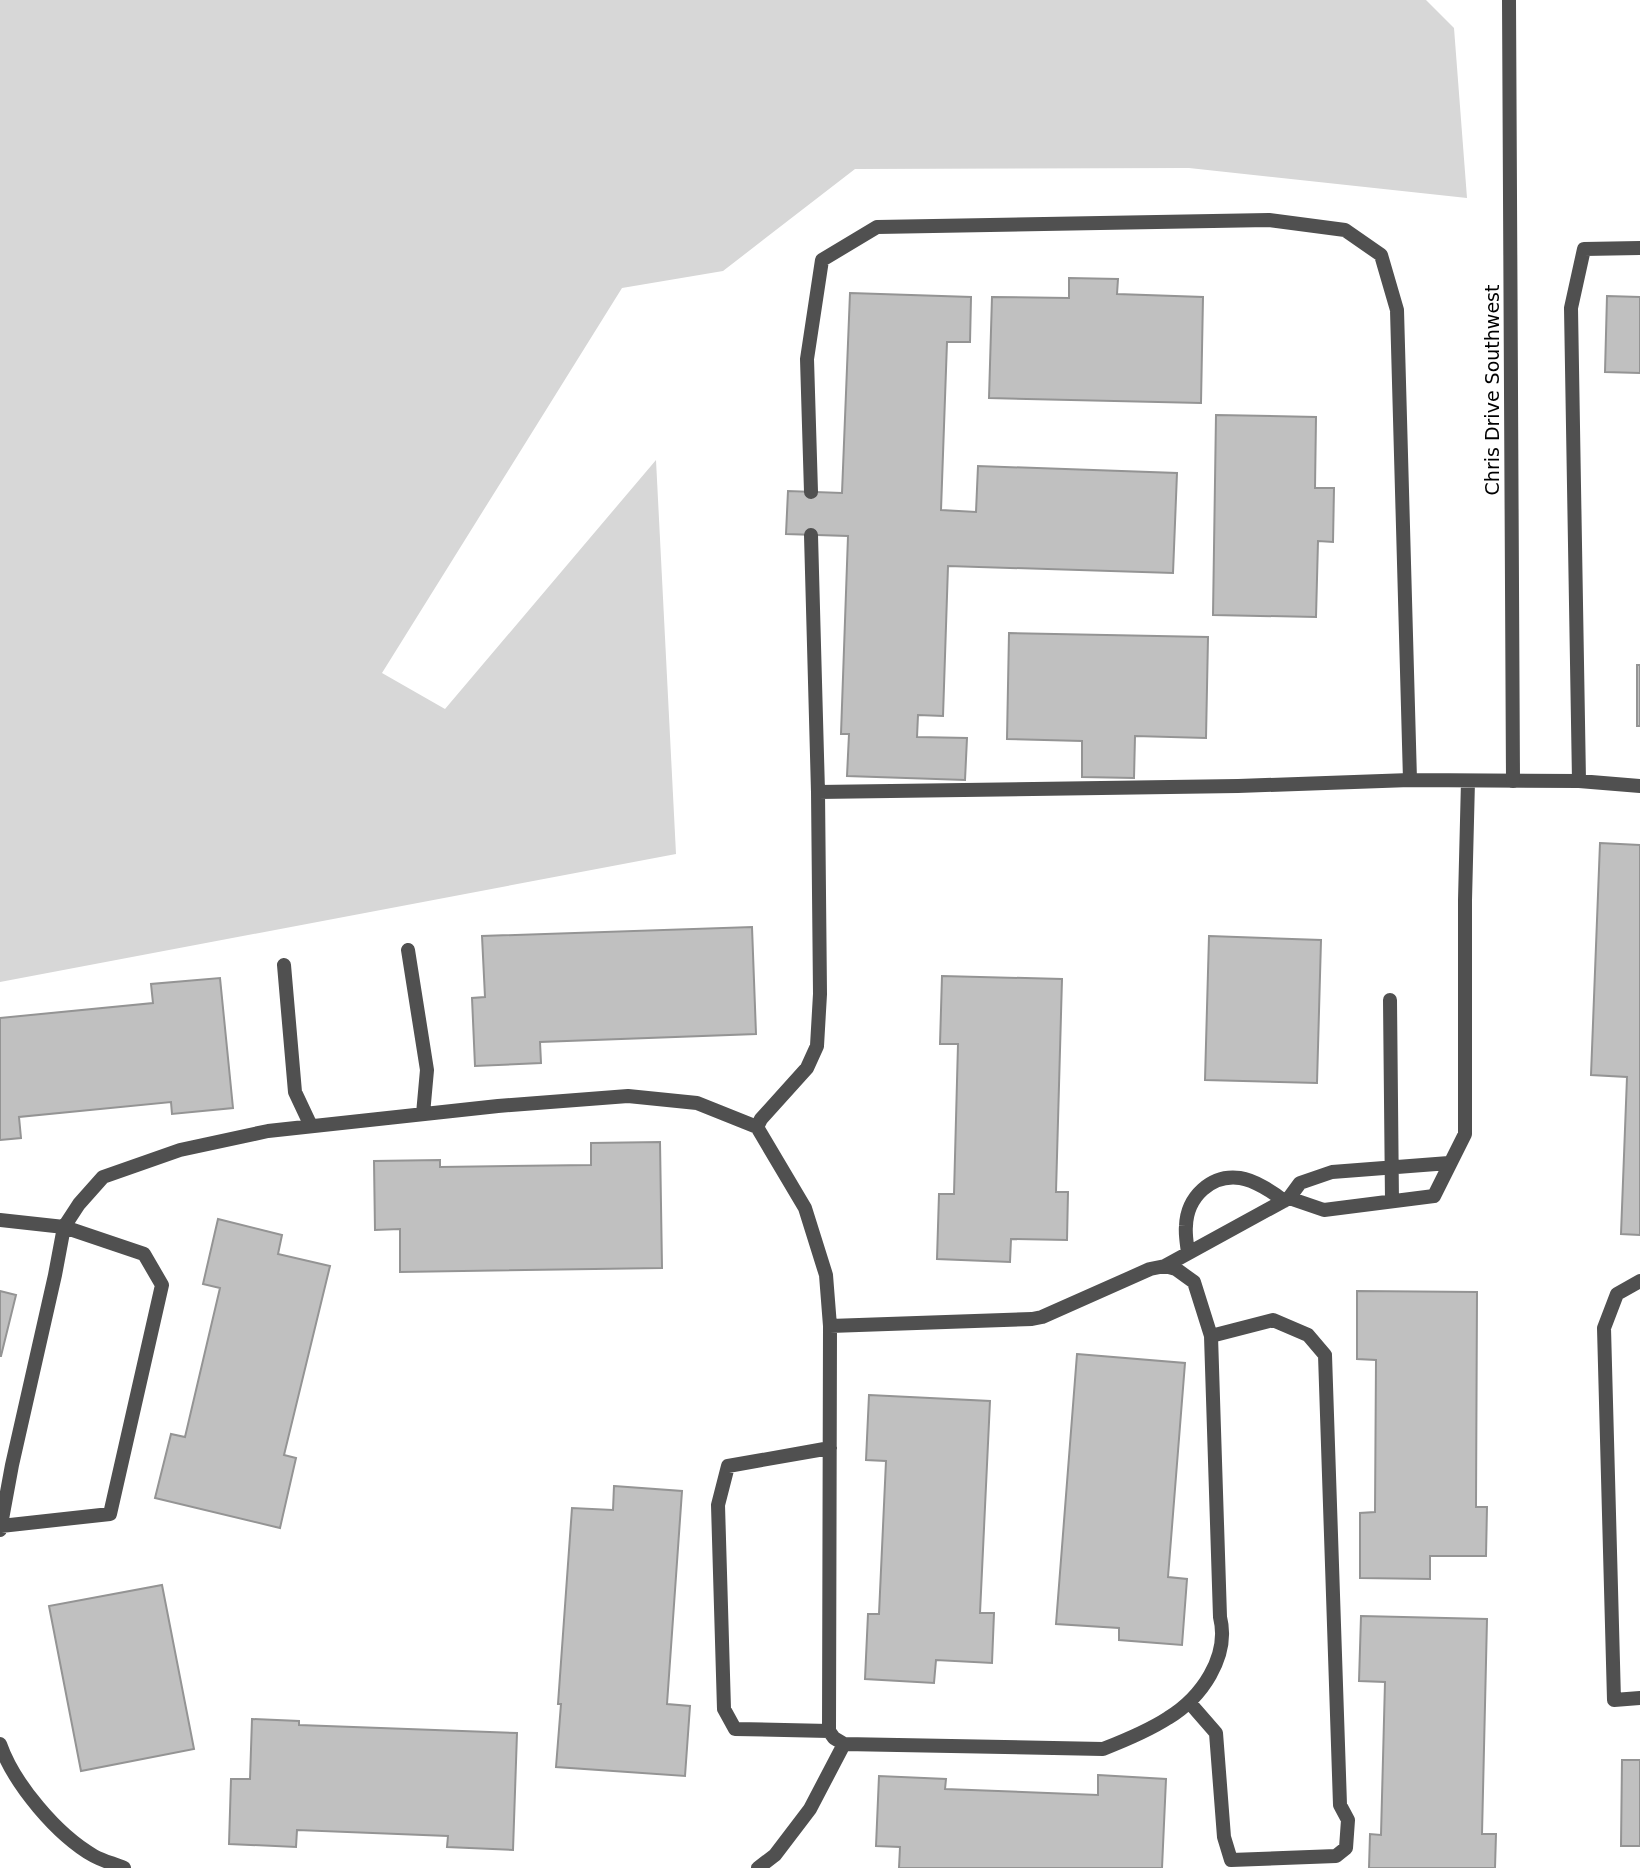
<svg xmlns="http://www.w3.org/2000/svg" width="1640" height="1868" viewBox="0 0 1640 1868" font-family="'DejaVu Sans',sans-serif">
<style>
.green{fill:#d7d7d7}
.building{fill:#c0c0c0;stroke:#949494;stroke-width:2}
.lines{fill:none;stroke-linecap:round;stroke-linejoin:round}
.service{stroke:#505050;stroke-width:14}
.minor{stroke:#505050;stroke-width:14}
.labels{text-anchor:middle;stroke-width:5;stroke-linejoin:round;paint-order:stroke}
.street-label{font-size:19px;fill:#000;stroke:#fff}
</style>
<rect width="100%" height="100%" fill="#fff"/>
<path class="green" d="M 0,0 L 1426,0 L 1454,28 L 1467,198 L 1189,168 L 855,169 L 723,271 L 622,288 L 382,673 L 445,709 L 656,460 L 676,854 L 0,982 Z"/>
<path class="building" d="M 1069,278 L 1118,279 L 1117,294 L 1203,297 L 1201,403 L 989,398 L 992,297 L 1069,298 Z
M 850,293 L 971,297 L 970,342 L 947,342 L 941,510 L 976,512 L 978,466 L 1177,473 L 1173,573 L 948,566 L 943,716 L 918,715 L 917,737 L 967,738 L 965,780 L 847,776 L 849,734 L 841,734 L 848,536 L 786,534 L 788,491 L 842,493 Z
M 1607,296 L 1640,297 L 1640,373 L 1605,372 Z
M 1216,415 L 1316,417 L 1315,488 L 1334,488 L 1333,542 L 1318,541 L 1316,617 L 1213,615 Z
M 1009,633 L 1208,637 L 1206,738 L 1135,736 L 1134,778 L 1082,777 L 1082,741 L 1007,739 Z
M 1637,665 L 1640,665 L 1640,726 L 1637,726 Z
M 1600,843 L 1640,845 L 1640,1235 L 1621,1234 L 1627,1077 L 1591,1075 Z
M 752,927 L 756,1034 L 540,1042 L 541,1063 L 475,1066 L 472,998 L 485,997 L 482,936 Z
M 1209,936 L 1321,940 L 1317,1083 L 1205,1080 Z
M 942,976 L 1062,979 L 1056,1192 L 1068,1192 L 1067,1240 L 1011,1239 L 1010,1262 L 937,1259 L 939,1194 L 954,1194 L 958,1044 L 940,1044 Z
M 220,978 L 233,1108 L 172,1114 L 171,1102 L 19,1117 L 21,1138 L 0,1140 L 0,1018 L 153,1003 L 151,984 Z
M 660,1142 L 662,1268 L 400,1272 L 400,1229 L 375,1230 L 374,1161 L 440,1160 L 440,1167 L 591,1165 L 591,1143 Z
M 218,1219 L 282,1235 L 278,1254 L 330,1266 L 284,1455 L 296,1458 L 280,1528 L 155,1498 L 171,1434 L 185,1437 L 220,1288 L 203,1284 Z
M 0,1291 L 16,1295 L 1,1356 L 0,1356 Z
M 1357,1291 L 1477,1292 L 1476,1507 L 1487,1507 L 1486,1556 L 1430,1556 L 1430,1579 L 1360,1578 L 1360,1513 L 1375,1512 L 1376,1360 L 1357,1359 Z
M 1077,1354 L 1185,1363 L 1168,1577 L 1187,1579 L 1182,1645 L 1119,1640 L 1119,1628 L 1056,1624 Z
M 869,1395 L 990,1401 L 980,1613 L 994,1613 L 992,1663 L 936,1660 L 934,1683 L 865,1679 L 868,1614 L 879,1614 L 886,1461 L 866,1460 Z
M 614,1486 L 682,1491 L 667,1704 L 690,1706 L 685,1776 L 556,1767 L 561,1704 L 558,1704 L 572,1508 L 613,1510 Z
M 162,1585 L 194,1749 L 81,1771 L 49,1606 Z
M 1361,1616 L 1487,1619 L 1482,1834 L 1496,1834 L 1495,1868 L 1369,1868 L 1370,1834 L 1381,1835 L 1385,1682 L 1359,1681 Z
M 252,1719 L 299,1721 L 299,1725 L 517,1733 L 513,1850 L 447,1847 L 448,1836 L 297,1830 L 296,1847 L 229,1844 L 231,1779 L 250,1779 Z
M 1622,1760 L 1640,1760 L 1640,1846 L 1621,1846 Z
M 1098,1775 L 1166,1779 L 1162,1868 L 899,1868 L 900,1847 L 876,1846 L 879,1776 L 946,1779 L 945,1789 L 1098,1795 Z"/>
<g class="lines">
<path class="service" d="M 811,492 L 807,359 L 822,260 L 877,227 L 1269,220 L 1345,230 L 1381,255 L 1397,310 L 1410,780
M 811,535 L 818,792 L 1238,786 L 1410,780 L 1579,781 L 1640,786
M 1579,781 L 1571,308 L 1584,249 L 1640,248
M 818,792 L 820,994 L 817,1046 L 807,1068 L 761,1119 L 757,1127 L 805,1208 L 826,1275 L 830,1326 L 829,1731 L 834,1738 L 844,1744 L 1103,1749 C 1126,1740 1148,1731 1168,1718 C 1201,1698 1230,1657 1220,1617 L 1211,1336 L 1194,1282 L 1176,1269 L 1165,1266 L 1150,1269 L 1042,1317 L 1032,1319 L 830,1326
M 408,950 L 427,1070 L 423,1114
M 284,965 L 295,1092 L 311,1126
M 1390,1000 L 1392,1201
M 1289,1198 L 1324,1210 L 1434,1196 L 1465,1134 L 1465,900 L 1468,781
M 0,1220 L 64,1227 L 144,1254 L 162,1285 L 110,1514 L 1,1526
M 1188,1253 C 1187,1244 1185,1234 1186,1226 C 1187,1197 1211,1174 1240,1178 C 1254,1180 1273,1192 1284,1201
M 1165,1266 L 1289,1198 L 1300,1183 L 1332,1172 L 1449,1163
M 1640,1281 L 1617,1294 L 1604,1328 L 1614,1700 L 1640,1698
M 0,1530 L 12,1465 L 55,1275 L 64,1227 L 79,1204 L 103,1177 L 180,1150 L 268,1131 L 498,1106 L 628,1096 L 697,1103 L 757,1127
M 1189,1702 L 1216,1733 L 1224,1837 L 1231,1860 L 1336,1856 L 1346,1848 L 1348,1820 L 1340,1805 L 1325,1355 L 1308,1335 L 1273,1320 L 1211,1336
M 829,1731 L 735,1729 L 724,1709 L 718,1505 L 728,1466 L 830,1448
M 0,1744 C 14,1784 57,1835 94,1856 C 103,1861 115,1864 124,1868
M 758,1868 L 775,1855 L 810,1809 L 844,1744"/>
<path class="minor" d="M 1509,0 L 1513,781"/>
</g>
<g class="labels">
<g class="street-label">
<text transform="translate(1492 390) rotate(-90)" y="7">Chris Drive Southwest</text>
</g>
</g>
</svg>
